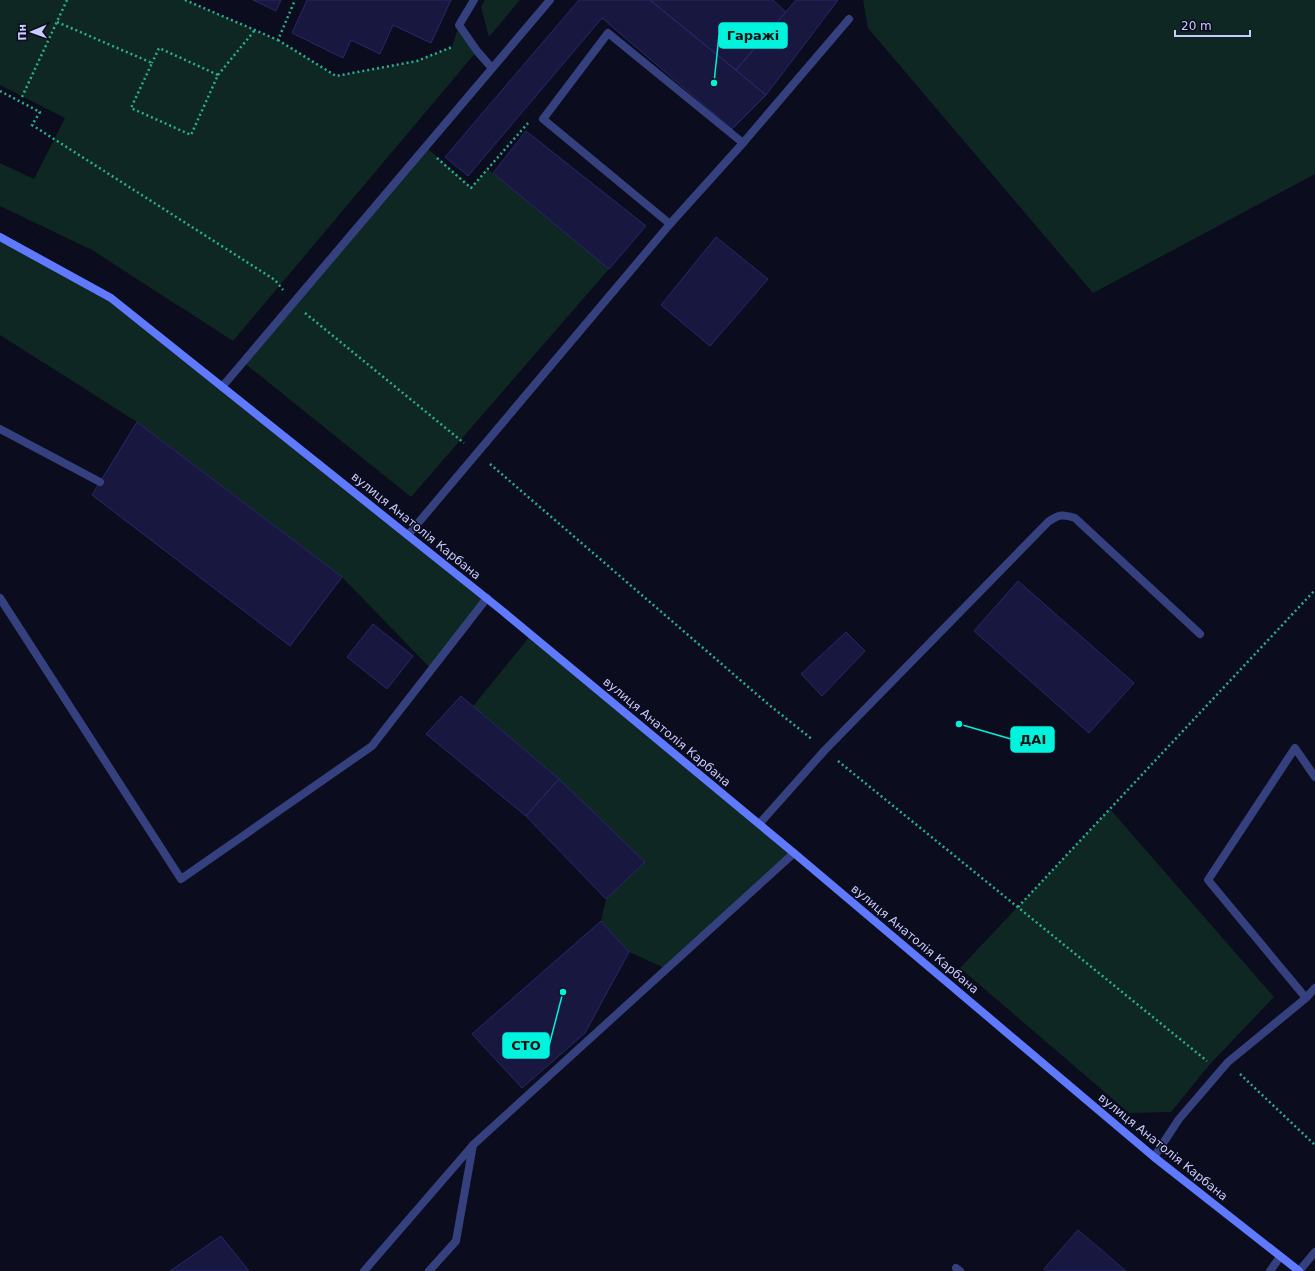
<svg xmlns="http://www.w3.org/2000/svg" width="1315" height="1271" viewBox="0 0 1315 1271" font-family="'DejaVu Sans',sans-serif">
<style>
.green{fill:#0e2722}
.building{fill:#17173f;stroke:#29286b}
.lines{fill:none;stroke-linecap:round;stroke-linejoin:round}
.path{stroke:#2ab08e;stroke-width:2.5;stroke-dasharray:2 3;stroke-linecap:butt}
.lane{stroke:#35407e;stroke-width:8}
.street{stroke:#35407e;stroke-width:8}
.secondary{stroke:#5f7aff;stroke-width:8}
.labels{text-anchor:middle;stroke-width:3;stroke-linejoin:round;paint-order:stroke}
.street-label{font-size:12px;fill:#c8ccff;stroke:#0b0c1d}
.leader{fill:none;stroke:#00f3dc;stroke-width:1.5}
.callout-dot{fill:#00f3dc;stroke:#0b0c1d;stroke-width:1.5}
.callout{fill:#00f3dc;stroke:#00f3dc;stroke-width:1.5}
.callout-label{font-size:13px;text-anchor:middle;font-weight:bold;fill:#111}
</style>
<rect width="100%" height="100%" fill="#0b0c1d"/>
<path class="green" d="M 0,0 L 185,0 L 278,40 L 336,76 L 417,61 L 452,47 L 459,25 L 477,51 L 233,341 L 92,250 L 0,206 L 0,163 L 34,179 L 65,118 L 0,85 Z
M 485,0 L 520,0 L 489,37 L 481,7 Z
M 863,0 L 1315,0 L 1315,174 L 1093,293 L 868,28 Z
M 426,147 L 471,187 L 488,169 L 609,269 L 411,497 L 243,362 Z
M 0,237 L 111,298 L 487,598 L 432,670 L 342,577 L 137,422 L 0,335 Z
M 531,635 L 794,853 L 667,969 L 629,952 L 601,921 L 606,899 L 645,862 L 559,779 L 473,706 Z
M 1110,809 L 1274,997 L 1210,1064 L 1171,1112 L 1129,1113 L 960,968 Z"/>
<path class="building" d="M 253,0 L 281,0 L 276,11 Z
M 307,0 L 451,0 L 431,43 L 393,25 L 380,54 L 351,40 L 343,58 L 292,33 Z
M 579,0 L 650,0 L 766,95 L 732,129 L 602,18 L 468,176 L 445,157 Z
M 650,0 L 773,0 L 786,12 L 736,70 Z
M 796,0 L 838,0 L 766,95 L 736,70 Z
M 526,131 L 646,226 L 609,269 L 493,173 Z
M 716,237 L 768,279 L 710,346 L 661,305 Z
M 137,422 L 342,577 L 290,646 L 92,495 Z
M 1018,581 L 1134,683 L 1089,733 L 974,631 Z
M 373,624 L 413,656 L 387,689 L 347,657 Z
M 846,632 L 865,651 L 822,696 L 801,674 Z
M 461,696 L 559,779 L 526,816 L 426,734 Z
M 559,779 L 645,862 L 606,899 L 526,816 Z
M 601,921 L 629,952 L 585,1033 L 522,1088 L 472,1034 Z
M 1078,1230 L 1126,1271 L 1047,1271 L 1044,1269 Z
M 221,1236 L 249,1271 L 170,1271 Z"/>
<g class="lines">
<path class="path" d="M 185,0 L 278,40 L 295,0
M 57,22 L 152,63 L 131,108 L 191,135 L 218,75 L 159,48 L 152,63
M 278,40 L 336,76 L 417,61 L 452,47 L 452,46
M 218,75 L 255,30
M 0,91 L 40,112 L 32,125 L 275,280 L 283,290
M 22,97 L 67,0
M 437,158 L 471,188 L 528,123
M 305,313 L 464,443
M 490,464 L 768,704 L 813,740
M 838,761 L 1207,1061
M 1018,907 L 1315,590
M 1240,1074 L 1315,1145"/>
<path class="lane" d="M 474,0 L 459,25 L 477,51 L 492,68
M 670,224 L 543,119 L 608,33 L 743,143
M 0,429 L 100,482
M 0,598 L 181,879 L 372,746 L 487,598
M 759,824 L 825,750 L 1048,522 C 1059,514 1063,514 1075,518 L 1200,634
M 1306,998 L 1208,880 L 1295,748 L 1315,777
M 1154,1157 L 1179,1119 L 1228,1062 L 1306,998 L 1315,988
M 956,1268 L 960,1271
M 364,1271 L 473,1145 L 794,853
M 429,1271 L 456,1241 L 473,1145
M 1270,1271 L 1280,1257
M 1299,1271 L 1315,1252"/>
<path class="street" d="M 222,387 L 550,0
M 408,535 L 670,224 L 743,143 L 849,19"/>
<path class="secondary" d="M 0,237 L 111,298 L 500,609 L 794,853 L 1154,1157 L 1299,1271"/>
</g>
<g class="labels">
<g class="street-label">
<text transform="translate(416 526) rotate(39)" y="4">вулиця Анатолія Карбана</text>
<text transform="translate(667 732) rotate(40)" y="4">вулиця Анатолія Карбана</text>
<text transform="translate(915 939) rotate(40)" y="4">вулиця Анатолія Карбана</text>
<text transform="translate(1163 1147) rotate(39)" y="4">вулиця Анатолія Карбана</text>
</g>
</g>
<path class="leader" d="M714 83L719 35M959 724L1011 739M563 992L549 1046"/>
<g class="callout-dot">
<circle cx="714" cy="83" r="4"/>
<circle cx="959" cy="724" r="4"/>
<circle cx="563" cy="992" r="4"/>
</g>
<g class="callout">
<rect x="719" y="23" width="68" height="25" rx="4"/>
<rect x="1011" y="727" width="43" height="25" rx="4"/>
<rect x="503" y="1033" width="46" height="25" rx="4"/>
</g>
<g class="callout-label">
<text x="753" y="40">Гаражі</text>
<text x="1033" y="744">ДАІ</text>
<text x="526" y="1050">СТО</text>
</g>
<g transform="translate(32 32) rotate(268)" stroke="#0b0c1d" stroke-width="3" paint-order="stroke">
<path d="M0-3L7 15L0 10L-7 15Z" fill="#c8ccff"/>
<text y="-6" font-size="11" font-weight="bold" text-anchor="middle" fill="#c8ccff">Пн</text>
</g>
<path d="M1175 30v6h75v-6" fill="none" stroke="#c8ccff" stroke-width="2"/>
<text x="1181" y="30" font-size="12" fill="#c8ccff" stroke="#0b0c1d" stroke-width="3" paint-order="stroke">20 m</text>
</svg>
